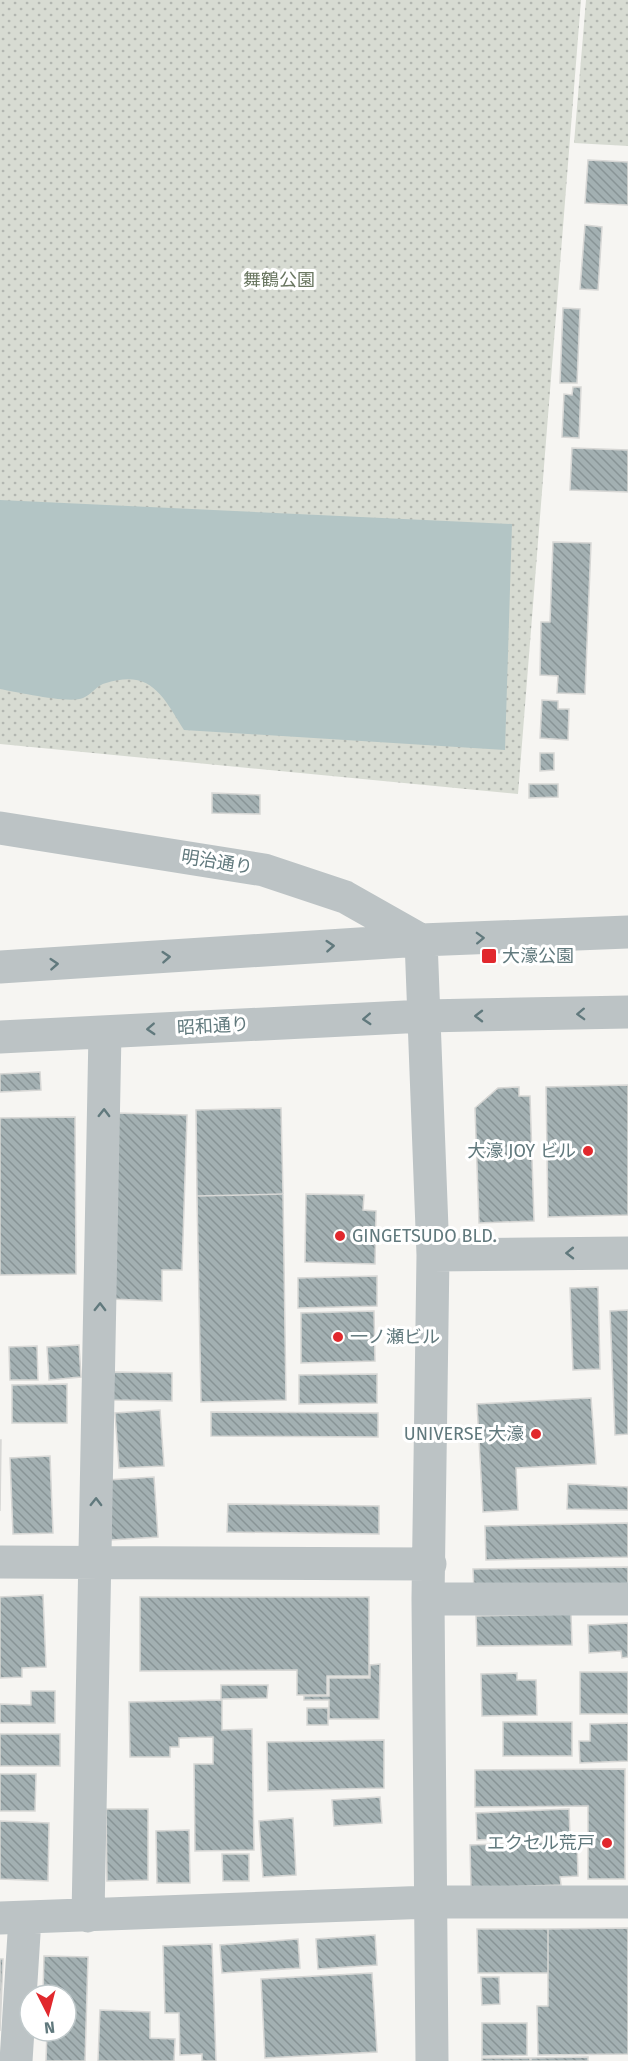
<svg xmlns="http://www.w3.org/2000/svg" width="628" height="2061" viewBox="0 0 628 2061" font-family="'Fira Sans','Noto Sans JP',sans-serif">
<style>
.park{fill:url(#park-dots)}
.water{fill:#b3c5c5}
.building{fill:url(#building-back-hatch);stroke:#d7d7d5;stroke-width:1.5}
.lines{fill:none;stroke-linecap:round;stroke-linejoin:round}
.minor{stroke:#bcc3c5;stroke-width:33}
.oneway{stroke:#61797d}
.poi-dot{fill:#e1282d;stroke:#fff;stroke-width:2}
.labels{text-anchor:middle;stroke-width:6;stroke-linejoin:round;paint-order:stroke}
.park-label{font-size:18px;fill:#697660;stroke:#fff}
.street-label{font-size:18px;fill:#61797d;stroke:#fff}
.poi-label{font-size:18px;fill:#61797d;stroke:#fff;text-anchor:start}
</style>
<defs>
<pattern id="park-dots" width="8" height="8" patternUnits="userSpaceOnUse" patternTransform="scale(1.5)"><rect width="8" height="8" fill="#d7dbd2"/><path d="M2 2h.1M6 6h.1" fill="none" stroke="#b2b6b0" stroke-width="1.8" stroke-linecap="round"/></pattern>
<pattern id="building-back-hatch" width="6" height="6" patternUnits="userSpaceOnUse" patternTransform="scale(1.5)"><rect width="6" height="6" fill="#a3b0b2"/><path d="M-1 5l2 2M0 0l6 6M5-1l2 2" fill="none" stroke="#889496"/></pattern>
</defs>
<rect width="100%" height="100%" fill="#f6f5f2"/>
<path class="park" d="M 0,0 L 581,0 L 518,794 L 0,744 Z
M 586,0 L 628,0 L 628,146 L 574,143 Z"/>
<path class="water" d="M 0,500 L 512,524 L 505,750 L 184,730 C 163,697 152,669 106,683 C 97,685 91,695 83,698 C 69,704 17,692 0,689 Z"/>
<path class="building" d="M 588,160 L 628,162 L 628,205 L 585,203 Z
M 585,225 L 602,227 L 598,290 L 580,289 Z
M 563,308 L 580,309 L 577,383 L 560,383 Z
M 573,387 L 581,387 L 579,438 L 562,437 L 564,394 L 572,395 Z
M 572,448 L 628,450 L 628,492 L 570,490 Z
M 553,542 L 591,543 L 585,694 L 557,693 L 558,676 L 540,675 L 541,622 L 550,622 Z
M 542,700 L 558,701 L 558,709 L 569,709 L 568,740 L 540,738 Z
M 540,753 L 554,753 L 554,770 L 540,771 Z
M 529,784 L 558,784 L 558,797 L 529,798 Z
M 212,793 L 260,795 L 260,814 L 212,813 Z
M 40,1072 L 41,1090 L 0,1092 L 0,1074 Z
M 628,1085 L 628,1215 L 548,1217 L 546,1087 Z
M 519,1087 L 519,1096 L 530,1096 L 534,1221 L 479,1223 L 475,1108 L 498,1088 Z
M 281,1108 L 283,1194 L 197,1196 L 196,1110 Z
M 116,1113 L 187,1115 L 182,1270 L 162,1270 L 162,1301 L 110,1299 Z
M 75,1117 L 76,1274 L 0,1275 L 0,1118 Z
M 283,1194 L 286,1400 L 201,1402 L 197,1196 Z
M 306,1194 L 364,1195 L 363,1210 L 376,1211 L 375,1264 L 305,1262 Z
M 377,1276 L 377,1306 L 298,1308 L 298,1278 Z
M 598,1287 L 600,1369 L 573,1370 L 570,1288 Z
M 628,1310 L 628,1434 L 615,1435 L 610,1311 Z
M 374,1311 L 375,1361 L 301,1363 L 301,1313 Z
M 79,1345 L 81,1377 L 49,1380 L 47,1347 Z
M 37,1346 L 38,1380 L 10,1380 L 9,1347 Z
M 113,1372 L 172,1373 L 172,1401 L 113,1400 Z
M 377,1374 L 377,1403 L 299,1404 L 299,1375 Z
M 67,1384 L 67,1423 L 12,1423 L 12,1385 Z
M 591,1398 L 596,1464 L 516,1468 L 518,1510 L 483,1512 L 477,1404 Z
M 160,1410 L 164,1466 L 119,1468 L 115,1413 Z
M 211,1412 L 378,1413 L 378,1437 L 211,1436 Z
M 0,1440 L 1,1440 L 0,1511 Z
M 50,1456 L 53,1533 L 13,1534 L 10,1458 Z
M 154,1477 L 158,1537 L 111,1540 L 107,1480 Z
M 568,1484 L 628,1487 L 628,1510 L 567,1509 Z
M 228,1504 L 379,1506 L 379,1534 L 227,1532 Z
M 628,1523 L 628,1557 L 486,1560 L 485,1526 Z
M 628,1567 L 628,1589 L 474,1591 L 473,1569 Z
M 43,1595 L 46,1667 L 22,1668 L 22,1677 L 0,1678 L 0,1597 Z
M 140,1597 L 369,1597 L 369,1676 L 327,1676 L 327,1695 L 297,1695 L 297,1670 L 140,1671 Z
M 571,1614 L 572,1645 L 477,1646 L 476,1616 Z
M 628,1623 L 628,1657 L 622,1658 L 621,1651 L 589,1653 L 588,1625 Z
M 380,1664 L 379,1719 L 329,1719 L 329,1700 L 304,1700 L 304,1696 L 329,1696 L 329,1678 L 370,1678 L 370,1665 Z
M 580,1672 L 628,1672 L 628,1714 L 580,1714 Z
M 517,1673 L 517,1680 L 536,1680 L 537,1715 L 482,1716 L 481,1674 Z
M 221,1685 L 268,1685 L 267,1698 L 221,1699 Z
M 31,1691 L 55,1691 L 55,1723 L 0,1723 L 0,1704 L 31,1705 Z
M 222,1700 L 222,1730 L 252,1729 L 254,1850 L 195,1851 L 194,1764 L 213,1764 L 213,1737 L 179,1738 L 179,1747 L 170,1747 L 170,1757 L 130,1757 L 129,1702 Z
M 307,1708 L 328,1708 L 328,1725 L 307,1725 Z
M 503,1722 L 572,1722 L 572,1756 L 503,1756 Z
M 628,1723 L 628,1761 L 580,1763 L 579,1741 L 590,1741 L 590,1724 Z
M 0,1734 L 60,1734 L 60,1766 L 0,1766 Z
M 384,1740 L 384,1788 L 268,1791 L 267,1742 Z
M 625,1769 L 625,1879 L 588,1879 L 588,1806 L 475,1807 L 475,1770 Z
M 0,1774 L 36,1774 L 35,1811 L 0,1811 Z
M 380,1797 L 382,1823 L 334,1826 L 332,1800 Z
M 106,1809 L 148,1809 L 148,1880 L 107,1881 Z
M 569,1809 L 570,1836 L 477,1840 L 476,1813 Z
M 293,1818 L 296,1875 L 263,1877 L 259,1821 Z
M 0,1821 L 49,1823 L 48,1881 L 0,1879 Z
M 189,1830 L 190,1883 L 157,1883 L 156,1831 Z
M 577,1841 L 578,1876 L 560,1877 L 561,1885 L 471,1888 L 470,1845 Z
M 222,1854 L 249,1854 L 249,1881 L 223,1881 Z
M 628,1928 L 628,2054 L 538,2055 L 537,2006 L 548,2006 L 548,1929 Z
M 477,1929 L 548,1929 L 548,1973 L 478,1973 Z
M 375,1935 L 377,1965 L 318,1969 L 316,1939 Z
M 298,1939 L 300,1968 L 222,1973 L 220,1945 Z
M 212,1944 L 216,2061 L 202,2061 L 202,2054 L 180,2055 L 179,2013 L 165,2013 L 163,1946 Z
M 44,1956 L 88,1957 L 85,2061 L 46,2061 L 47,2031 L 66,2031 L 66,1995 L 43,1995 Z
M 0,1959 L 3,1959 L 0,2031 Z
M 372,1973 L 377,2052 L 265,2058 L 261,1979 Z
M 481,1977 L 499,1977 L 500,2004 L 482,2005 Z
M 100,2010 L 150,2012 L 150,2038 L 175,2039 L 174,2061 L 98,2061 Z
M 482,2023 L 527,2023 L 527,2055 L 482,2056 Z
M 588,2057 L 588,2061 L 531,2061 L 531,2058 Z
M 482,2058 L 530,2058 L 530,2061 L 482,2061 Z"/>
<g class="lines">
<path class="minor" d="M 0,828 L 264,870 L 345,897 L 421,940
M 421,940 L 433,1255 L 428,1599 L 432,2061
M 0,967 L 421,940 L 628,932
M 0,1037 L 425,1016 L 628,1012
M 433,1255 L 628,1253
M 0,1562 L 430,1564
M 428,1599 L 628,1599
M 88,1916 L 105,1032
M 0,1918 L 431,1902 L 628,1902
M 16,2061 L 25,1918"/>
</g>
<defs><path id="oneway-chevron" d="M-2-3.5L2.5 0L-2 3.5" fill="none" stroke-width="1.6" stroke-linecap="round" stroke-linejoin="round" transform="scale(1.5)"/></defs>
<g class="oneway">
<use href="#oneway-chevron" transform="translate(480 938) rotate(-2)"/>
<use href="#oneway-chevron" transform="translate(330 946) rotate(-4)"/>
<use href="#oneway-chevron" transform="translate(166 957) rotate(-4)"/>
<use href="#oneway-chevron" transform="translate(54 964) rotate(-4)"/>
<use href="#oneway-chevron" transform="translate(581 1014) rotate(178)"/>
<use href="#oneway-chevron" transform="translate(479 1016) rotate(180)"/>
<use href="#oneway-chevron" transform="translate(367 1019) rotate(177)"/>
<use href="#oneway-chevron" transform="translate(151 1029) rotate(177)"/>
<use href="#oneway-chevron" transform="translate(104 1113) rotate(-89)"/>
<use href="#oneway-chevron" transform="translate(570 1253) rotate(179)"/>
<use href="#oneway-chevron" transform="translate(100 1307) rotate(-89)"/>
<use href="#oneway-chevron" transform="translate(96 1502) rotate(-89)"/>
</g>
<g class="poi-dot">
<rect x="481" y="948" width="16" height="16" rx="3"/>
<circle cx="588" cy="1151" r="6"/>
<circle cx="340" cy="1236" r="6"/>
<circle cx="338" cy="1337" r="6"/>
<circle cx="536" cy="1434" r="6"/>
<circle cx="607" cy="1843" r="6"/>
</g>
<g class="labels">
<g class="park-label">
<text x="279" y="286">舞鶴公園</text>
</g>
<g class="street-label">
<text transform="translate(217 862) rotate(9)" y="6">明治通り</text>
<text transform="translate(213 1026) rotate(-3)" y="6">昭和通り</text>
</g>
<g class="poi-label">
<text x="502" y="962">大濠公園</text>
<text x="576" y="1157" text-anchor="end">大濠 JOY ビル</text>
<text x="352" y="1242">GINGETSUDO BLD.</text>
<text x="350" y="1343">一ノ瀬ビル</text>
<text x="524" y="1440" text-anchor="end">UNIVERSE 大濠</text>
<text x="595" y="1849" text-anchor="end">エクセル荒戸</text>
</g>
</g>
<g transform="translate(48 2013) rotate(174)"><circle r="28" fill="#ffffff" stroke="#c0c9cb" stroke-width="1.5"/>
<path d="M0-4.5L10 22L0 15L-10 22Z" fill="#e1282d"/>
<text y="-9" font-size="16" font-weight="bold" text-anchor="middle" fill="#61797d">N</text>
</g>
</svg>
